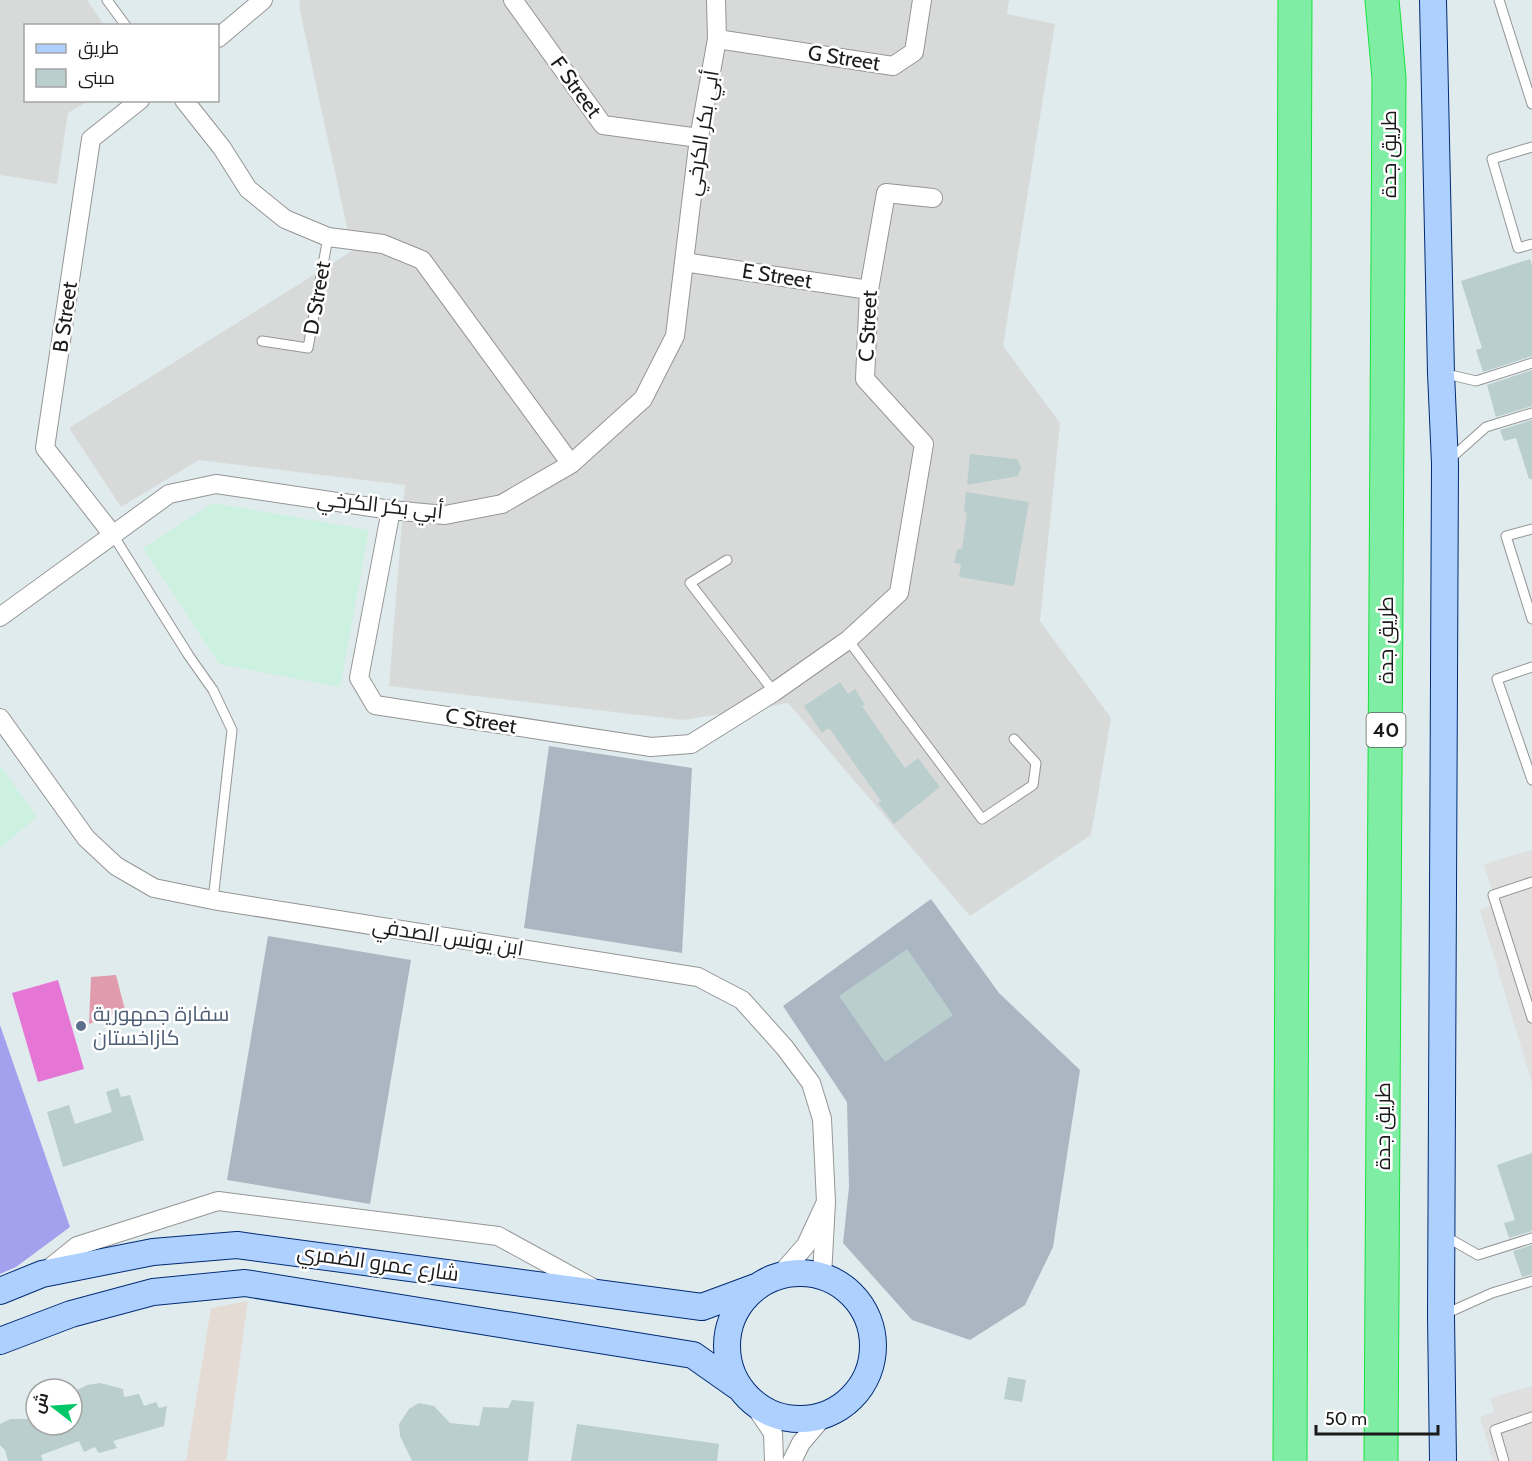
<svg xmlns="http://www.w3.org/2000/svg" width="1532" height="1461" viewBox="0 0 1532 1461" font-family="Cabin,Cairo,sans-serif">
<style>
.residential{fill:#d8dad9}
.commercial{fill:#cdf1e1}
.construction{fill:#abb6c3}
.grass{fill:#a3a0ed}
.pitch{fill:#e576d5}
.parking{fill:#dfdfdf}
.plaza{fill:#e4dcd4}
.water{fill:#e09cad}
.building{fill:#b9cecd}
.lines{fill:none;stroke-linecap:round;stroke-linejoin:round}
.lane-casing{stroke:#959595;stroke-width:11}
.street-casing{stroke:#959595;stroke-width:20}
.secondary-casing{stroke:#002b75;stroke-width:28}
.highway-casing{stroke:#16e33c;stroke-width:35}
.lane{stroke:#fff;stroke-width:9}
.street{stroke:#fff;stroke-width:18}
.secondary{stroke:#add0fe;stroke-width:26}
.highway{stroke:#80eda5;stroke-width:33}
.service-dot{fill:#5c6f8a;stroke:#fff;stroke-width:2}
.labels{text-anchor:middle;stroke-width:5;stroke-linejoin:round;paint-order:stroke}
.shield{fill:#fff;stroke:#5f5f5f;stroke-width:1.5}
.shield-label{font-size:20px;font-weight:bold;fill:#1b1b1b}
.street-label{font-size:21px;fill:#1b1b1b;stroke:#fff}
.service-label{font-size:21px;fill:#4e5e75;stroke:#fff;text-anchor:start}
</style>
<rect width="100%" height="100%" fill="#e0ebee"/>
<path class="residential" d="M 0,0 L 87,0 L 104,25 L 26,26 L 26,100 L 88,101 L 68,113 L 57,184 L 0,175 Z
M 300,0 L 1009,0 L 1007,14 L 1055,24 L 1003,346 L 1060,423 L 1040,621 L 1111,718 L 1091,835 L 970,916 L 788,703 L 683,720 L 389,686 L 405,485 L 199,460 L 121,507 L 69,428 L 352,251 L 299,6 Z"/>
<path class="commercial" d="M 213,503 L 369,530 L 340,687 L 219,664 L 143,548 Z
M 0,765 L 37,817 L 0,848 Z"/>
<path class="construction" d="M 549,746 L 692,768 L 682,953 L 524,928 Z
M 931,899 L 999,993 L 1080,1070 L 1053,1247 L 1025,1305 L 970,1340 L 912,1320 L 843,1243 L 849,1187 L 847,1102 L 783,1006 Z
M 268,936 L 411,960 L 370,1204 L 227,1180 Z"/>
<path class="grass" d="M 0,1025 L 70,1227 L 16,1267 L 0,1274 Z"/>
<path class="pitch" d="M 58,980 L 84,1069 L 38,1082 L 12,993 Z"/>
<path class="parking" d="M 1532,850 L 1532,1083 L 1480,910 L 1496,904 L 1484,864 Z
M 1532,1386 L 1532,1461 L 1493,1461 L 1480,1417 L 1494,1412 L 1490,1398 Z"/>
<path class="plaza" d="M 248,1301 L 226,1461 L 186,1461 L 211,1308 Z"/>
<path class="water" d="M 116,975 L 125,1010 L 89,1024 L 91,977 Z"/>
<path class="building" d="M 1530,259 L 1532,266 L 1532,356 L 1483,372 L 1476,350 L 1482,348 L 1461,281 Z
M 1532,370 L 1532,406 L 1496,417 L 1487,385 Z
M 1532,420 L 1532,479 L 1529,479 L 1516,438 L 1504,441 L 1500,430 Z
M 970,454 L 1017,459 L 1021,467 L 1018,476 L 967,485 Z
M 966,492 L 1029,502 L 1014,586 L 959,577 L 961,564 L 954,563 L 957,549 L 962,549 L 967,513 L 964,512 Z
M 840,682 L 848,694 L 855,689 L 865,705 L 862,706 L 905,768 L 918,758 L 940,787 L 894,824 L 878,803 L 881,801 L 829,728 L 822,733 L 804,706 Z
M 907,949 L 953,1015 L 885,1062 L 839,996 Z
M 118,1088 L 121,1097 L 130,1095 L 144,1140 L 63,1167 L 47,1112 L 69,1105 L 75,1124 L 112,1112 L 106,1092 Z
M 1532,1153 L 1532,1231 L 1509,1238 L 1504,1223 L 1515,1220 L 1497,1165 Z
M 1532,1245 L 1532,1274 L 1522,1277 L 1513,1251 Z
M 1008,1377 L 1026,1380 L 1022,1402 L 1004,1399 Z
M 100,1383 L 123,1389 L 124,1397 L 139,1394 L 144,1406 L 156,1402 L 159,1408 L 167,1406 L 164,1426 L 113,1441 L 117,1448 L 99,1453 L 95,1447 L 84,1452 L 79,1441 L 41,1455 L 43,1461 L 8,1461 L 5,1450 L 0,1445 L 0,1424 L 10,1419 L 36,1419 L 36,1425 L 72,1425 L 72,1394 L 75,1391 L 87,1385 Z
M 512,1400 L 534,1402 L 528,1461 L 412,1461 L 400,1436 L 399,1424 L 409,1409 L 419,1403 L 434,1406 L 450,1423 L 479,1426 L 483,1407 L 508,1408 Z
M 577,1424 L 719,1444 L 717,1461 L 571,1461 Z"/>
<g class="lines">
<g class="lane-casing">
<path id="lane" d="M 107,0 L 126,26
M 1499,0 L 1532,104
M 1532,147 L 1492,159 L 1518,248 L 1532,244
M 262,341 L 308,348 L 328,237
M 1442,373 L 1476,381 L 1532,363
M 1449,460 L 1486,427 L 1532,413
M 1532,529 L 1506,536 L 1532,619
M 113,535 L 189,656 L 213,690 L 232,730 L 213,900
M 727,560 L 690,583 L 774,692
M 848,640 L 982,819 L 1033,785 L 1036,763 L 1014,739
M 1532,667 L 1497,679 L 1532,780
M 1532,882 L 1493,895 L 1532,1018
M 1443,1235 L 1478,1255 L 1532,1238
M 1443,1315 L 1492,1293 L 1532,1281
M 1504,1461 L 1495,1430 L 1532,1417"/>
</g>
<g class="street-casing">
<path id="street" d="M 513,0 L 603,125 L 699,138
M 218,38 L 263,0
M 717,39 L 893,66 L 914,52 L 922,0
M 184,100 L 222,148 L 248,189 L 285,219 L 328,237 L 383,244 L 422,260 L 571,464
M 684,262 L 869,290
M 391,510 L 359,678 L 375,705 L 651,747 L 691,744 L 774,692 L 848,640 L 899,593 L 924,444 L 865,379 L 869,290 L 886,193 L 933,198
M 113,535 L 45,448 L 91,139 L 140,100
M 0,617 L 169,494 L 216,484 L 391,510 L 445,515 L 502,504 L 571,464 L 643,399 L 675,336 L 699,138 L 717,39 L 716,0
M 0,718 L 86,838 L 116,866 L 154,888 L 213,900 L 698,977 L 742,1000 L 785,1048 L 811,1083 L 822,1119 L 826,1202
M 46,1271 L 77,1246 L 218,1201 L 498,1236 L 593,1288
M 779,1276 L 806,1245 L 826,1202 L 822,1276
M 754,1405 L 773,1433 L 774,1461
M 792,1461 L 801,1443 L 823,1417"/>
</g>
<g class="secondary-casing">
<path id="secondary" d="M 1433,0 L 1441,373 L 1445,464 L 1441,1316 L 1443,1461
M727 1346a73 73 0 1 1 146 0a73 73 0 1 1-146 0Z
M 0,1291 L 42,1274 L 153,1252 L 237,1245 L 702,1307 L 756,1287
M 0,1341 L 71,1314 L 153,1292 L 245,1283 L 693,1355 L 737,1386"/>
</g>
<g class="highway-casing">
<path id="highway" d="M 1290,1461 L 1295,0
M 1381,1461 L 1389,78 L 1382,0"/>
</g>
<use href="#lane" class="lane"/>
<use href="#street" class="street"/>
<use href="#secondary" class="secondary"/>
<use href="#highway" class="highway"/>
</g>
<circle class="service-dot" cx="81" cy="1026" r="6"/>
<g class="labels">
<rect class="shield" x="1366.5" y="713" width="39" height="34" rx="4.5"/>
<g class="shield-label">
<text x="1386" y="737">40</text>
</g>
<g class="street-label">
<text transform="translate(844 58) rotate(9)" y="7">G Street</text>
<text transform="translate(576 87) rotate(54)" y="7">F Street</text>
<text transform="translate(702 133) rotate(-81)" y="7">أبي بكر الكرخي</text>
<text transform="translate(1389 154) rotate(-90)" y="7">طريق جدة</text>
<text transform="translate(777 276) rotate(9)" y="7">E Street</text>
<text transform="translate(317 298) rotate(-80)" y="7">D Street</text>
<text transform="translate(65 317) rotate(-82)" y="7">B Street</text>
<text transform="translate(868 326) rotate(-87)" y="7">C Street</text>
<text transform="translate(380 505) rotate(6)" y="7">أبي بكر الكرخي</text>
<text transform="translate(1386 640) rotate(-90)" y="7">طريق جدة</text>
<text transform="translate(481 721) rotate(9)" y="7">C Street</text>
<text transform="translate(448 937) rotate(9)" y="7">ابن يونس الصدفي</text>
<text transform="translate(1383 1126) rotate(-90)" y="7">طريق جدة</text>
<text transform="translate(378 1263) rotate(8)" y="7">شارع عمرو الضمري</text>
</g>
<g class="service-label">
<text x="93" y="1021">سفارة جمهورية<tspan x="93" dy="24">كازاخستان</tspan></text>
</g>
</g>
<rect x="24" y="24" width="195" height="78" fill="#ffffff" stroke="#a4a4a4" stroke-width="1.5"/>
<rect x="36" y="44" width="30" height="9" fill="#add0fe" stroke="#a4a4a4" stroke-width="1.5"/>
<text x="78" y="54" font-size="18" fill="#1b1b1b">طريق</text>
<rect x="36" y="69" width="30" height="18" fill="#b9cecd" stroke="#a4a4a4" stroke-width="1.5"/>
<text x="78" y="84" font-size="18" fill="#1b1b1b">مبنى</text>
<g transform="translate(54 1407) rotate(287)"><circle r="28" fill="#ffffff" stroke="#a4a4a4" stroke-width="1.5"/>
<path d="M0-4.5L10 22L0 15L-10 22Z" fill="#00c769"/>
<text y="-9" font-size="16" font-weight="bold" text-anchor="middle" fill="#1b1b1b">ش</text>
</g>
<path d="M1316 1425v9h122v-9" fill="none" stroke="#1b1b1b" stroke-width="3"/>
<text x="1325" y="1425" font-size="18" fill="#1b1b1b" stroke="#ffffff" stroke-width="4.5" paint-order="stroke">50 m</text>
</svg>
